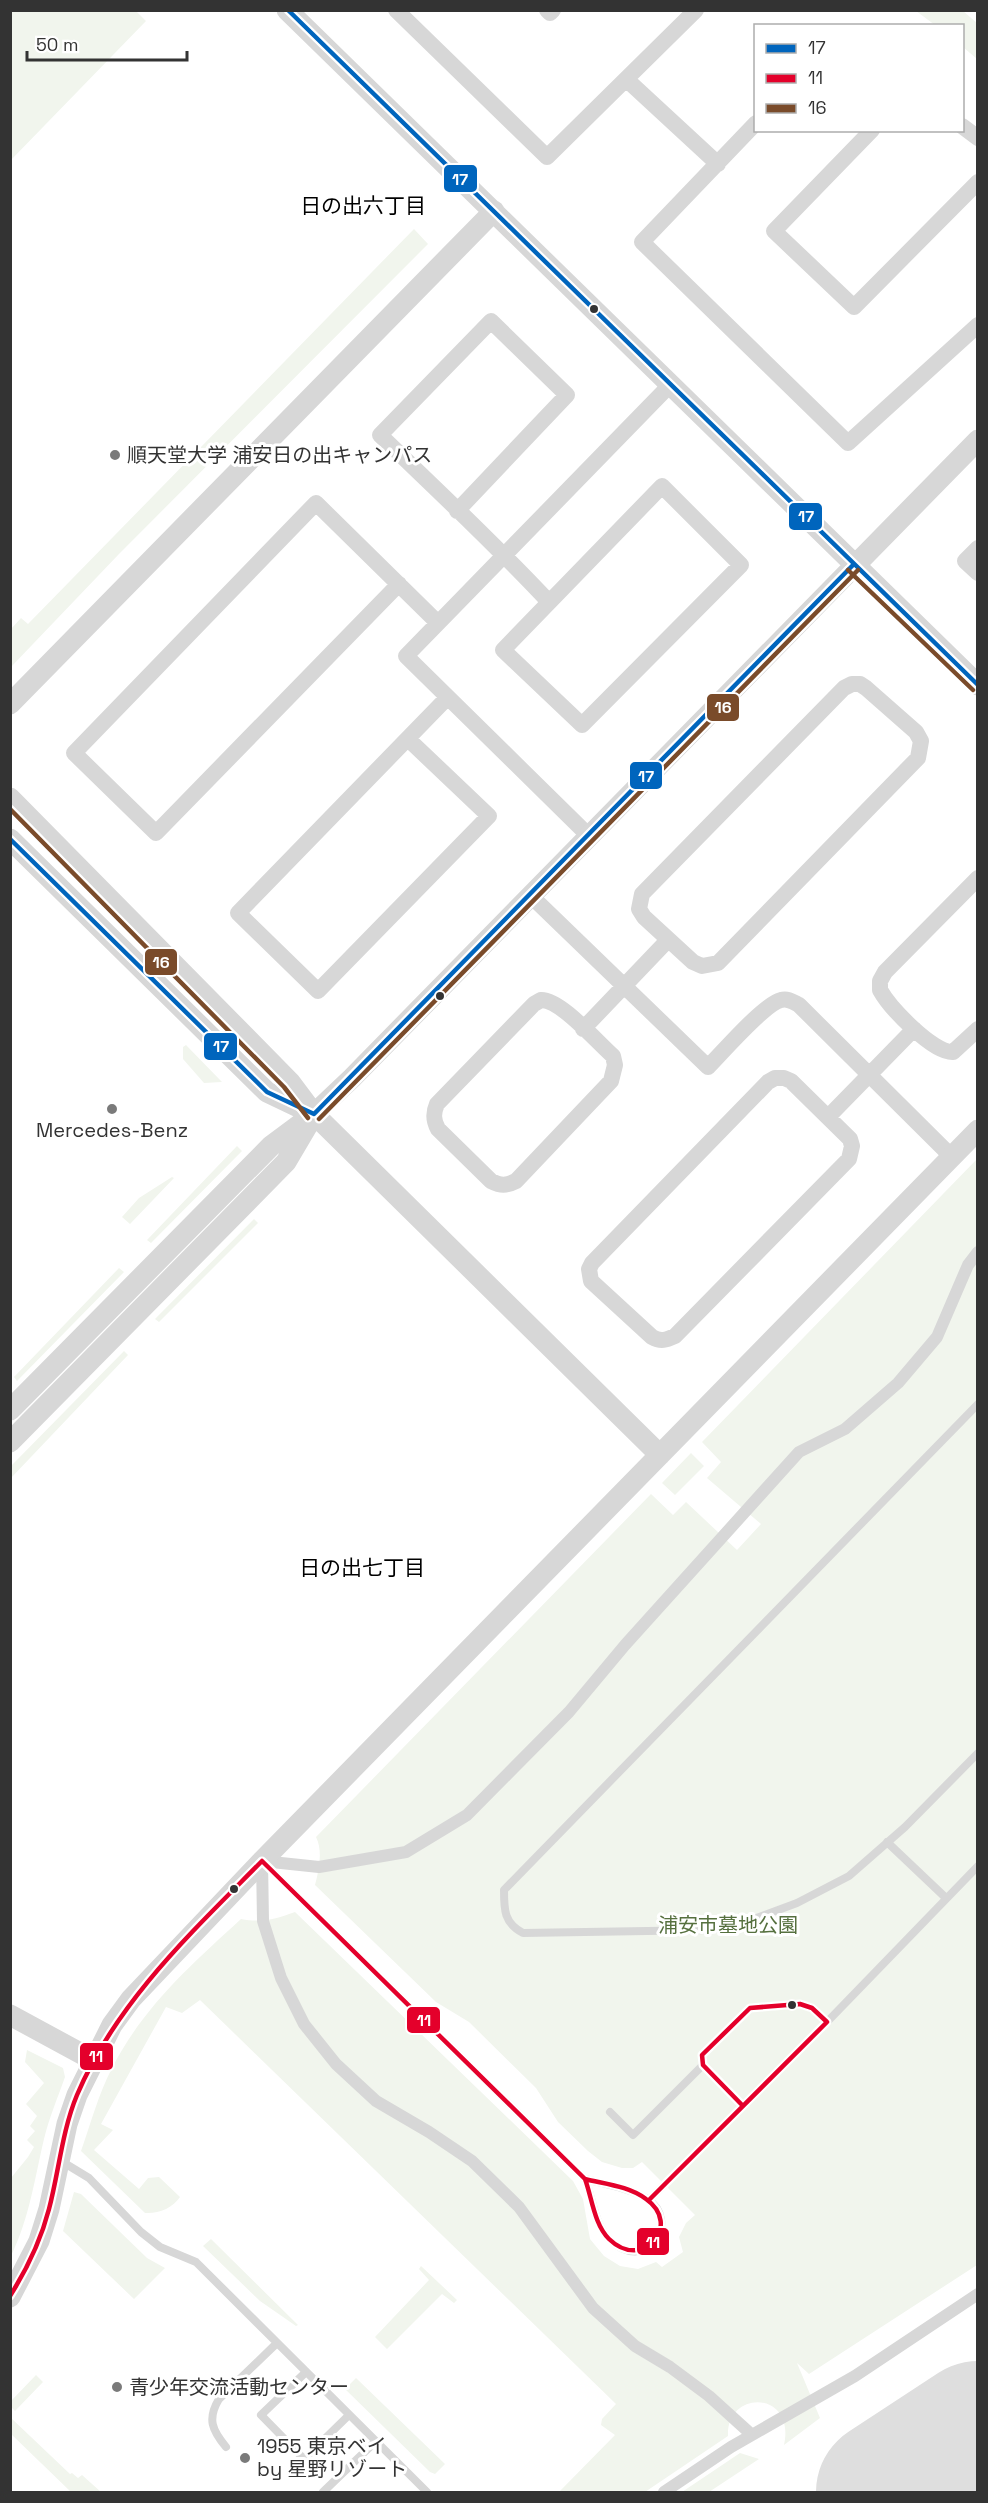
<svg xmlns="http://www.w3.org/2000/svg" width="988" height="2503" viewBox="0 0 988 2503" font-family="'Space Grotesk','Noto Sans JP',sans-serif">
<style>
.green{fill:#f1f5ed}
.water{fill:#ddebf3}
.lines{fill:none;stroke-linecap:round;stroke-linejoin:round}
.runway{stroke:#dedede;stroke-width:144}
.service{stroke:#d7d7d7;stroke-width:8}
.pedestrian{stroke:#d7d7d7;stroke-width:12}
.minor{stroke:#d7d7d7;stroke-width:16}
.tertiary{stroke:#d7d7d7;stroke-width:21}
.bus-1-casing{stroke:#fff;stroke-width:9}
.bus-2-casing{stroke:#fff;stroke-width:9}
.bus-3-casing{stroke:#fff;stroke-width:9}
.bus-1{stroke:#0065bd;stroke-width:4.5}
.bus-2{stroke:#e4002b;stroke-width:4.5}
.bus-3{stroke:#7a4b2a;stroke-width:4.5}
.bus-dot{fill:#333;stroke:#fff;stroke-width:2}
.poi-dot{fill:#7a7a7a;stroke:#fff;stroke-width:2}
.labels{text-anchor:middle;stroke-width:6;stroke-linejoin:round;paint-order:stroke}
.poi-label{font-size:20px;fill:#333;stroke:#fff;text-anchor:start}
.park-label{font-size:20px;fill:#56703f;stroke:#fff}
.neighbourhood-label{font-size:21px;fill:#000;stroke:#fff}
.line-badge{stroke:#fff;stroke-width:2}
.badge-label{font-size:16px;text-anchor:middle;font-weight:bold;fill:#fff}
</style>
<rect width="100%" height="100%" fill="#fff"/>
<path class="green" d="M 11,10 L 136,11 L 146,21 L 11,160 Z
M 916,11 L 963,11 L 977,23 L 977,59 L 963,47 L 962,26 L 935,25 Z
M 414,229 L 428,244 L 119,554 L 11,667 L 11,629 L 21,618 L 28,624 Z
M 186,1045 L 222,1082 L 204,1083 L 183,1059 L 183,1047 Z
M 237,1146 L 242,1151 L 151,1243 L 147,1240 Z
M 977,1159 L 977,2265 L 809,2374 L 797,2363 L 820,2418 L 784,2445 C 796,2390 726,2389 728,2436 L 645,2492 L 559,2492 L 615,2435 L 601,2425 L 602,2419 L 616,2404 L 200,2000 L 182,2013 L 166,2007 L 101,2124 L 113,2130 L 94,2150 L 139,2189 L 148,2178 L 159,2177 L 180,2197 C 173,2208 158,2214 145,2213 L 81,2151 C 91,2123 98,2095 112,2068 C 144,2006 191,1965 241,1919 C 262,1923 276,1919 295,1912 L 573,2181 L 583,2199 L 590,2239 L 604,2256 L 620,2266 L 638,2269 L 656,2262 L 662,2267 L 683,2252 L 679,2237 L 686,2223 L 695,2215 L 642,2162 L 633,2168 L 622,2168 L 602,2162 L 588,2151 L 558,2122 L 536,2088 L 469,2022 L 436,2002 L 315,1885 C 319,1870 323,1851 316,1837 L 651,1494 L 673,1515 L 686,1502 L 737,1550 L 761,1524 L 707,1478 L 721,1462 L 702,1442 Z
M 172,1177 L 174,1178 L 130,1224 L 122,1217 L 139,1198 Z
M 254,1219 L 258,1223 L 159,1322 L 155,1319 Z
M 119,1268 L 124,1272 L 17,1381 L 14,1377 Z
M 124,1351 L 128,1355 L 11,1478 L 11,1466 Z
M 691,1453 L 704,1466 L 675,1495 L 662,1483 Z
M 27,2050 L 63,2068 L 65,2077 C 58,2097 49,2118 44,2139 C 34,2181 30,2216 11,2256 L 11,2178 L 28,2157 L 34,2147 L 27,2140 L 35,2131 L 30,2126 L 37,2116 L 26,2104 L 44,2083 L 25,2062 Z
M 74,2192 L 81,2194 L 147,2258 L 165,2268 L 134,2299 L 63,2231 Z
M 211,2239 L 298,2325 L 296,2326 L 260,2301 L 203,2246 Z
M 421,2266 L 457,2300 L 454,2303 L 442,2294 L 387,2349 L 375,2337 L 429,2280 L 419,2269 Z
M 36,2375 L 43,2382 L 15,2411 L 11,2407 L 11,2401 Z
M 356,2378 L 445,2464 L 435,2474 L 430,2472 L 345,2389 Z
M 10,2417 L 70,2474 L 72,2473 L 78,2478 L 82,2475 L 101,2492 L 71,2492 L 11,2434 Z
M 740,2453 L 759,2459 L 709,2492 L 682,2492 Z"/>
<path class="water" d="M 977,2463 L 977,2492 L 933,2492 Z"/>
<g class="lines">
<path class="runway" d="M 888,2492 L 978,2433"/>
<path class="service" d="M 978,1404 L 504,1890 C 504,1910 504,1923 523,1933 L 709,1930 L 740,1924 L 797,1903 L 849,1876 L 905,1827 L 978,1753
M 887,1842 L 946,1898
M 262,1861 L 585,2179 C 593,2199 594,2223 609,2239 C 646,2276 682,2221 647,2199 C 630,2188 605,2184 585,2179
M 743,2106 L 703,2065 L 702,2055 L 750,2008 L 800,2004 L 812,2008 L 827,2022
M 610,2112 L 633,2135 L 703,2065
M 61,2161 L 89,2178 L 141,2232 L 160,2247 L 196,2262 L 427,2492
M 649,2200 L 827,2022 L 978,1866
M 306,2372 L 261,2415 L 304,2459 L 349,2415
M 226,2447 C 212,2430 207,2419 219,2399 L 277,2343
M 323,2492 L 376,2441"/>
<path class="pedestrian" d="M 752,2435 L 709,2396 L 670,2367 L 635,2346 L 593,2308 L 519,2207 L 472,2161 L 429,2132 L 376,2101 L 336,2064 L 304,2024 L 281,1978 L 263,1921 L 262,1861 L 319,1867 L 406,1852 L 467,1815 L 569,1712 L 625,1645 L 799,1452 L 845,1429 L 898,1383 L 937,1337 L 968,1265 L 978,1252
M 664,2492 L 731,2447 L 855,2376 L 978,2294"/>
<path class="minor" d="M 396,10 L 547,157 L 696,10
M 547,10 L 550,13 L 553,10
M 626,79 L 718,164
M 756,123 L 642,242 L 848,443 L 978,325
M 962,126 L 978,138
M 872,130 L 774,231 L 854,307 L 978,182
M 662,486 L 741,565 L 582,725 L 503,650 Z
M 457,511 L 567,395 L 491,321 L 380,435 C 437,490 495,544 549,602
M 978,548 L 965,561 L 978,573
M 399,584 L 156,833 L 74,753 L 316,503 L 437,622
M 852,684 L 860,684 L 866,688 L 916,732 L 921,741 L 918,758 L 718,963 L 702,966 L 693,962 L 644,917 L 639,909 L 642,894 L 844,688 Z
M 408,739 L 489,816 L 318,991 L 238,913 L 447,698
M 589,836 L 406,656 L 671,384
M 978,878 L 885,972 L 880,981 L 880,990 C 890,1008 933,1053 953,1052 L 978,1029
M 530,895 L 708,1067 C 722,1053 764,1004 781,1000 C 788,998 793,1002 799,1005 L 952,1157
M 541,1000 C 560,999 597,1042 613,1056 L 615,1065 L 611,1081 L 516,1181 C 506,1186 501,1186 491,1181 L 438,1129 C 433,1120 433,1113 437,1104 L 534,1004 Z
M 583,1029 L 668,940
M 775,1078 L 784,1078 L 791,1081 L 850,1139 L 852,1146 L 849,1159 L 675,1336 C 666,1340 661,1342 652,1337 L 591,1281 L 589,1269 L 592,1263 L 768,1082 Z
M 828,1117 L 914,1029"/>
<path class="tertiary" d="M 287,10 L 978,685
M 10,704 L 494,211
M 10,798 L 290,1082 L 314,1114 L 660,1455
M 10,839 L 267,1092 L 311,1113
M 10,1410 L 271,1146 L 314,1114 L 352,1078 L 978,440
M 10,1442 L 286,1162 L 309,1123
M 10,2015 L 93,2060
M 10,2297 L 39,2241 L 49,2209 L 67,2124 L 77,2095 L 112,2025 L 131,1999 L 262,1861 L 978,1130"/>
<g class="bus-1-casing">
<path id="bus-1" d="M 288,10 L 978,685
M 10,839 L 267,1092 L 314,1114 L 853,565"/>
</g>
<g class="bus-2-casing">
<path id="bus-2" d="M 262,1861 L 585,2179
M 585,2179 C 605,2184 629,2186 646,2199 C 683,2225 643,2272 609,2239 C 594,2224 592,2198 585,2179 Z
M 649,2200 L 827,2022 L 812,2008 L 800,2004 L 750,2008 L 702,2055 L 703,2065 L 743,2106
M 10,2296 C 27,2269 41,2240 49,2209 C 59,2171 62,2131 77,2095 C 117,2001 192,1932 262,1861"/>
</g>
<g class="bus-3-casing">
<path id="bus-3" d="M 848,570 L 973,690
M 10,809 L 284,1087 L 308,1118
M 319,1119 L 858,570"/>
</g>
<use href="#bus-1" class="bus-1"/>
<use href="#bus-2" class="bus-2"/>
<use href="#bus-3" class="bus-3"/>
</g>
<g class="bus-dot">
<circle cx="594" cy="309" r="5"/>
<circle cx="440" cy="996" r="5"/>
<circle cx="234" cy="1889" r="5"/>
<circle cx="792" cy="2005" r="5"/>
</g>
<g class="poi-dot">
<circle cx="115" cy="455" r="6"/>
<circle cx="112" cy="1109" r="6"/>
<circle cx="117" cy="2387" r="6"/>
<circle cx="245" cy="2458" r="6"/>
</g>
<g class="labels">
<g class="poi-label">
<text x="127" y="462">順天堂大学 浦安日の出キャンパス</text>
<text x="112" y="1137" text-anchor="middle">Mercedes-Benz</text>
<text x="129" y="2394">青少年交流活動センター</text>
<text x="257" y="2453">1955 東京ベイ<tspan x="257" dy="23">by 星野リゾート</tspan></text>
</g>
<g class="park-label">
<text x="728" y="1932">浦安市墓地公園</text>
</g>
<g class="neighbourhood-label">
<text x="363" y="213">日の出六丁目</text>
<text x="362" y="1575">日の出七丁目</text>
</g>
</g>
<g class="line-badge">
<rect x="443" y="164" width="35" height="29" rx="6" fill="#0065bd"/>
<rect x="788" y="502" width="35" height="29" rx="6" fill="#0065bd"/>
<rect x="706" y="693" width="34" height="29" rx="6" fill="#7a4b2a"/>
<rect x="629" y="761" width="34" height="29" rx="6" fill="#0065bd"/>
<rect x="144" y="948" width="34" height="28" rx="6" fill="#7a4b2a"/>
<rect x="203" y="1032" width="35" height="29" rx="6" fill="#0065bd"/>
<rect x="406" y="2006" width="35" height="28" rx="6" fill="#e4002b"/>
<rect x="79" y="2042" width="35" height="29" rx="6" fill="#e4002b"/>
<rect x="636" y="2227" width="34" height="29" rx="6" fill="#e4002b"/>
</g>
<g class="badge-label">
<text x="460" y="185">17</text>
<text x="806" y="522">17</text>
<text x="723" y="713">16</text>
<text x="646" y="782">17</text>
<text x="161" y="968">16</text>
<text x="221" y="1052">17</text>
<text x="424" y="2026">11</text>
<text x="96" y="2062">11</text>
<text x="653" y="2248">11</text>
</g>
<rect width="988" height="2503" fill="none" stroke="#333333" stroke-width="24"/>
<rect x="754" y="24" width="210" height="108" fill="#ffffff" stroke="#adadad" stroke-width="1.5"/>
<rect x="766" y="44" width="30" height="9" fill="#0065bd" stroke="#adadad" stroke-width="1.5"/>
<text x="808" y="54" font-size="18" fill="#333333">17</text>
<rect x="766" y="74" width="30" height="9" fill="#e4002b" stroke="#adadad" stroke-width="1.5"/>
<text x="808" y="84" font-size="18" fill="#333333">11</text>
<rect x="766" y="104" width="30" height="9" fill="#7a4b2a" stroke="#adadad" stroke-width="1.5"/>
<text x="808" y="114" font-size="18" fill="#333333">16</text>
<path d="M27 51v9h160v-9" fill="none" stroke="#333333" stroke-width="3"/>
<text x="36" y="51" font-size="18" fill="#333333" stroke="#ffffff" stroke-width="4.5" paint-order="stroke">50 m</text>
</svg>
